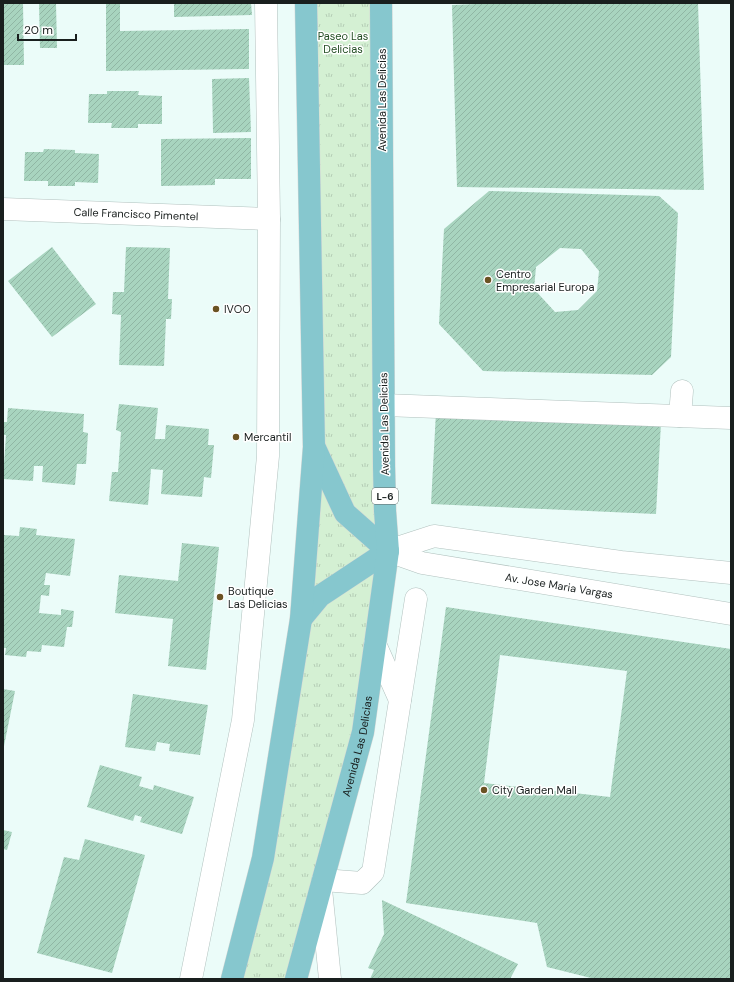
<svg xmlns="http://www.w3.org/2000/svg" width="734" height="982" viewBox="0 0 734 982" font-family="'DM Sans',sans-serif">
<style>
.park{fill:url(#park-tufts)}
.building{fill:url(#building-hatch);fill-rule:evenodd}
.lines{fill:none;stroke-linecap:round;stroke-linejoin:round}
.minor-casing{stroke:#b1c1be;stroke-width:23}
.major-casing{stroke:#d6d7d6;stroke-width:23}
.minor{stroke:#fff;stroke-width:22}
.major{stroke:#86c7ce;stroke-width:22}
.poi-dot{fill:#6b5323;stroke:#fff;stroke-width:1.5}
.labels{text-anchor:middle;stroke-width:3;stroke-linejoin:round;paint-order:stroke}
.shield{fill:#fff;stroke:#5e6262;stroke-width:1}
.shield-label{font-size:10px;font-weight:bold;fill:#191f1e}
.park-label{font-size:11px;fill:#224d22;stroke:#fff}
.street-label{font-size:11px;fill:#191f1e;stroke:#fff}
.poi-label{font-size:11px;fill:#191f1e;stroke:#fff;text-anchor:start}
</style>
<defs>
<pattern id="park-tufts" width="24" height="20" patternUnits="userSpaceOnUse"><rect width="24" height="20" fill="#d4f0d3"/><path d="M3 7l-1-3M5 7V3M7 7l1-3M15 17l-1-3M17 17v-4M19 17l1-3" fill="none" stroke="#b5cdb5"/></pattern>
<pattern id="building-hatch" width="6" height="6" patternUnits="userSpaceOnUse"><rect width="6" height="6" fill="#a8d4bf"/><path d="M-1 1l2-2M0 6l6-6M5 7l2-2" fill="none" stroke="#90b6a4"/></pattern>
</defs>
<rect width="100%" height="100%" fill="#ebfcf9"/>
<path class="park" d="M 305,3 L 381,3 L 384,466 L 363,732 L 296,979 L 232,979 L 263,858 L 314,447 Z"/>
<path class="building" d="M 3,3 L 23,3 L 24,65 L 4,65 Z
M 39,3 L 56,3 L 57,48 L 40,48 Z
M 106,3 L 120,3 L 120,31 L 249,29 L 249,69 L 106,71 Z
M 174,3 L 251,3 L 252,15 L 174,17 Z
M 499,3 L 698,3 L 704,190 L 457,187 L 452,5 Z
M 249,78 L 251,132 L 213,133 L 212,79 Z
M 107,91 L 139,91 L 138,95 L 162,96 L 162,124 L 138,124 L 138,128 L 111,128 L 112,123 L 88,123 L 89,94 L 107,94 Z
M 251,138 L 251,179 L 215,179 L 215,185 L 161,186 L 161,139 Z
M 44,149 L 75,150 L 75,153 L 99,154 L 98,183 L 75,182 L 75,186 L 48,186 L 48,181 L 24,181 L 25,152 L 43,152 Z
M 489,191 L 659,196 L 678,213 L 671,357 L 652,375 L 483,371 L 439,324 L 444,229 ZM 560,248 L 581,249 L 599,271 L 597,291 L 578,310 L 555,312 L 534,289 L 536,267 Z
M 52,247 L 96,304 L 52,337 L 8,281 Z
M 126,247 L 170,248 L 168,299 L 172,299 L 171,319 L 166,319 L 164,366 L 119,365 L 121,315 L 112,314 L 113,292 L 124,292 Z
M 119,404 L 158,408 L 155,439 L 165,439 L 166,425 L 209,429 L 208,445 L 214,445 L 211,478 L 204,477 L 202,497 L 161,494 L 163,470 L 151,469 L 148,505 L 109,501 L 112,472 L 118,472 L 121,432 L 116,430 Z
M 8,408 L 84,414 L 83,432 L 88,433 L 86,464 L 77,464 L 75,485 L 42,482 L 43,466 L 34,466 L 33,481 L 3,479 L 6,435 L 3,435 L 3,422 L 7,422 Z
M 436,412 L 661,423 L 656,514 L 431,504 Z
M 20,527 L 37,529 L 36,535 L 75,539 L 70,576 L 46,573 L 44,585 L 50,585 L 49,596 L 41,595 L 39,613 L 61,615 L 61,609 L 74,611 L 72,627 L 67,627 L 64,647 L 42,645 L 41,652 L 27,651 L 26,657 L 5,655 L 6,648 L 3,648 L 3,535 L 19,536 Z
M 182,543 L 219,547 L 206,670 L 168,666 L 173,619 L 115,613 L 119,575 L 178,581 Z
M 446,607 L 731,649 L 731,979 L 595,979 L 547,967 L 537,923 L 406,903 ZM 500,655 L 627,671 L 610,797 L 484,783 Z
M 3,689 L 15,691 L 4,746 L 3,746 Z
M 133,694 L 208,705 L 200,755 L 169,751 L 170,744 L 157,742 L 155,751 L 125,747 Z
M 100,765 L 142,777 L 139,786 L 153,790 L 154,785 L 194,797 L 182,834 L 140,822 L 142,817 L 135,815 L 133,821 L 87,807 Z
M 3,830 L 12,832 L 7,850 L 3,849 Z
M 85,839 L 145,855 L 112,973 L 37,953 L 64,857 L 79,860 Z
M 382,900 L 518,964 L 510,979 L 370,979 L 374,970 L 368,968 L 384,934 Z"/>
<g class="lines">
<g class="minor-casing">
<g id="minor">
<path id="s1" d="M 3,209 L 269,219"/>
<path d="M 384,405 L 731,418"/>
<path d="M 680,416 L 682,391"/>
<path id="s2" d="M 388,551 L 422,563 L 731,614"/>
<path d="M 388,551 L 434,536 L 621,562 L 731,573"/>
<path d="M 375,644 L 400,700"/>
<path d="M 323,880 L 362,883 L 373,872 L 416,599"/>
<path d="M 321,889 L 330,979"/>
<path d="M 191,979 L 243,720 L 268,456 L 269,219 L 266,3"/>
</g>
</g>
<g class="major-casing">
<g id="major">
<path d="M 301,619 L 320,596 L 388,551 L 345,513 L 315,448"/>
<path d="M 232,979 L 263,858 L 301,619 L 314,447 L 306,3"/>
<path id="s3" d="M 296,979 L 363,732 L 388,551 L 385,511 L 384,466 L 381,3"/>
</g>
</g>
<use href="#minor" class="minor"/>
<use href="#major" class="major"/>
</g>
<g class="poi-dot">
<circle cx="488" cy="280" r="4"/>
<circle cx="216" cy="309" r="4"/>
<circle cx="236" cy="437" r="4"/>
<circle cx="220" cy="597" r="4"/>
<circle cx="484" cy="790" r="4"/>
</g>
<g class="labels">
<rect class="shield" x="372" y="488" width="26" height="16" rx="3"/>
<g class="shield-label">
<text x="385" y="500">L-6</text>
</g>
<g class="park-label">
<text x="343" y="40">Paseo Las<tspan x="343" dy="13">Delicias</tspan></text>
</g>
<g class="street-label">
<text transform="translate(382 100) rotate(-90)" y="4">Avenida Las Delicias</text>
<text dy="4" stroke="none"><textPath href="#s1" startOffset="133">Calle Francisco Pimentel</textPath></text>
<text transform="translate(384 424) rotate(-91)" y="4">Avenida Las Delicias</text>
<text dy="4" stroke="none"><textPath href="#s2" startOffset="175">Av. Jose Maria Vargas</textPath></text>
<text dy="4" stroke="none"><textPath href="#s3" startOffset="241">Avenida Las Delicias</textPath></text>
</g>
<g class="poi-label">
<text x="496" y="278">Centro<tspan x="496" dy="13">Empresarial Europa</tspan></text>
<text x="224" y="313">IVOO</text>
<text x="244" y="441">Mercantil</text>
<text x="228" y="595">Boutique<tspan x="228" dy="13">Las Delicias</tspan></text>
<text x="492" y="794">City Garden Mall</text>
</g>
</g>
<rect width="734" height="982" fill="none" stroke="#191f1e" stroke-width="8"/>
<path d="M18 34v6h58v-6" fill="none" stroke="#191f1e" stroke-width="2"/>
<text x="24" y="34" font-size="12" fill="#191f1e" stroke="#ffffff" stroke-width="3" paint-order="stroke">20 m</text>
</svg>
